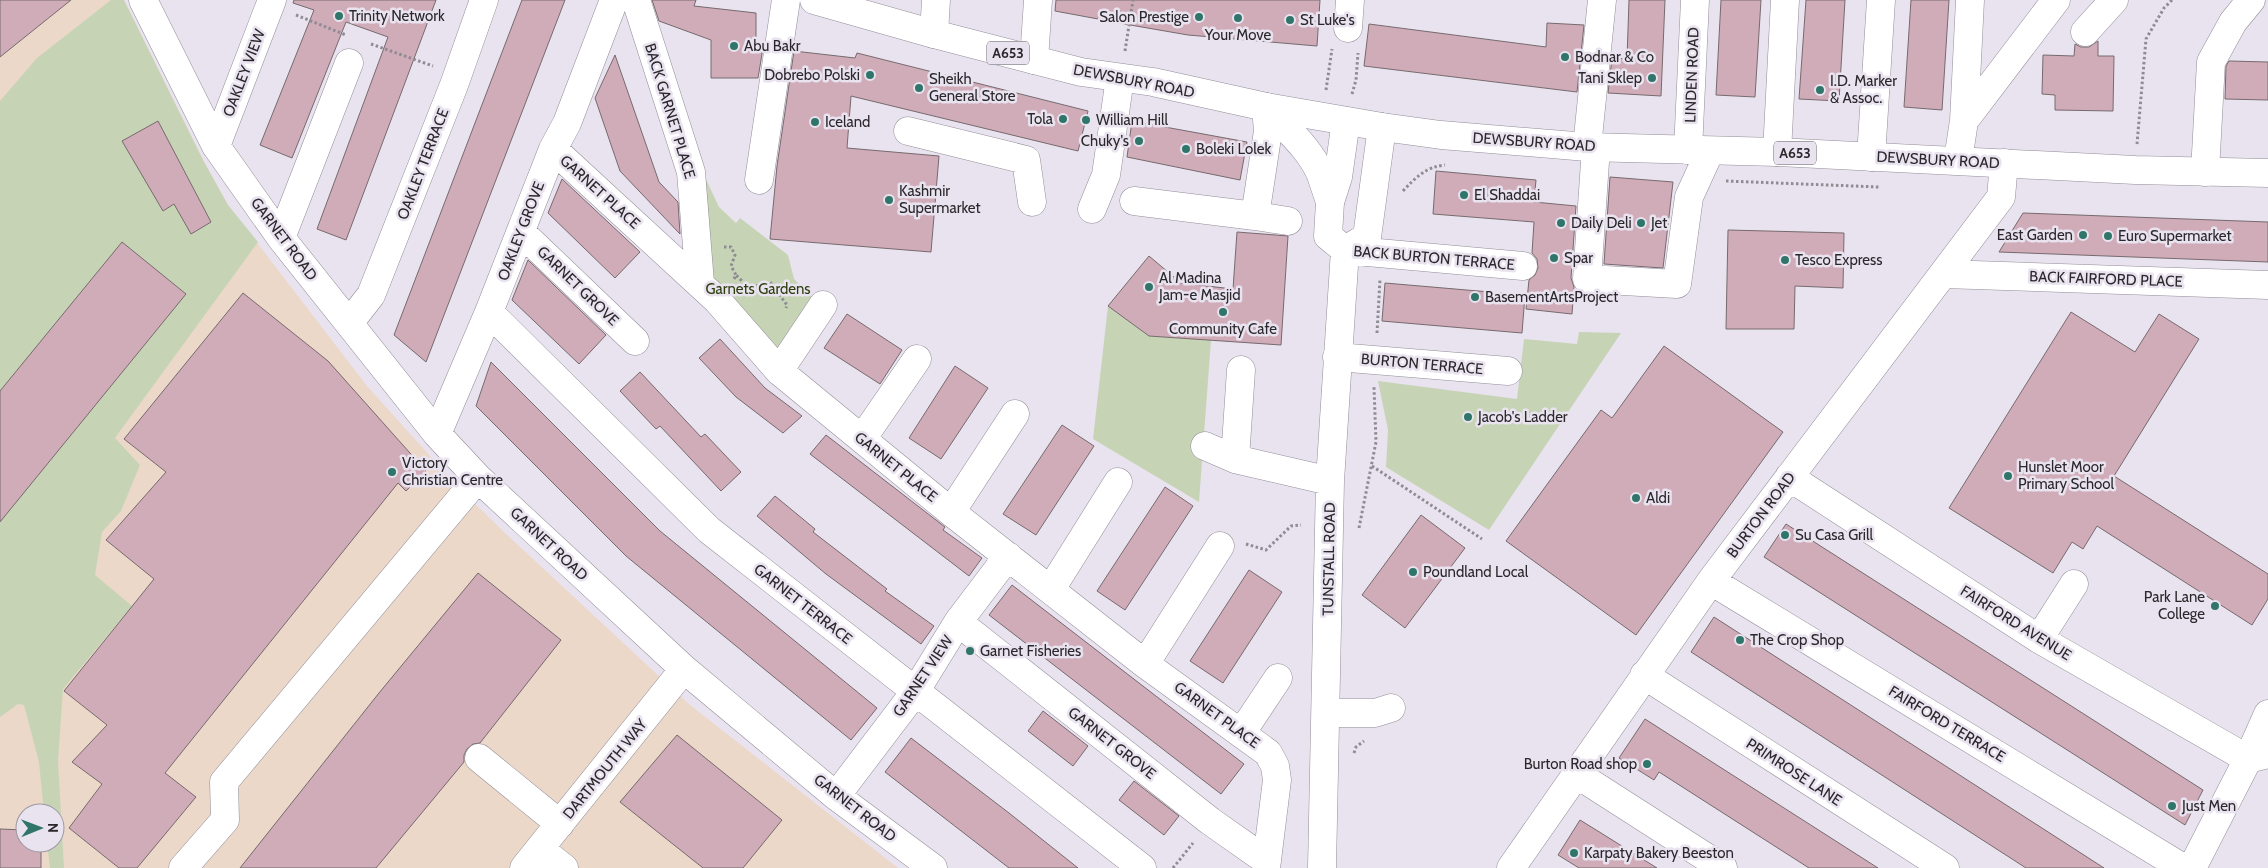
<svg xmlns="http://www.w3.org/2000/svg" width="2268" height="868" viewBox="0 0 2268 868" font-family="Cabin,sans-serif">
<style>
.industrial{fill:#ebd8c9;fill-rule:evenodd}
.green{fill:#c6d4b5}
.building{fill:#d0acb9;stroke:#766a6e}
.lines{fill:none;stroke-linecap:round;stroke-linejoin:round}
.minor-casing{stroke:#928d98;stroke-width:29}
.major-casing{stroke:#928d98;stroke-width:29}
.path{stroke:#8f8b93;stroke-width:3;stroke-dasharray:2.5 2.5;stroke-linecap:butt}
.minor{stroke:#fff;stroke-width:28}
.major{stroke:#fff;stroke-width:28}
.poi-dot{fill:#2f756a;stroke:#e9e3ef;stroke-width:2}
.labels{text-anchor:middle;stroke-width:5;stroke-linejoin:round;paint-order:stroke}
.shield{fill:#e9e3ef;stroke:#636066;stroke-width:1}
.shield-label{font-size:14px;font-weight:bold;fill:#2a282c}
.poi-label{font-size:15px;fill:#2a282c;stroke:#e9e3ef;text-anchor:start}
.street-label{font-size:15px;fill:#2a282c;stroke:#e9e3ef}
.park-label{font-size:15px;fill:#2c3f0d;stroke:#e9e3ef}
</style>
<rect width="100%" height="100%" fill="#e9e3ef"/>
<path class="industrial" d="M 0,0 L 124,0 L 203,160 L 228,205 L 367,386 L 457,486 L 506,534 L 690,705 L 898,868 L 0,868 ZM 25,813 L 55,813 L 55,843 L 25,843 Z"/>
<path class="green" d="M 111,0 L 124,0 L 203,160 L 228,205 L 258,242 L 115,438 L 140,465 L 121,511 L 102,532 L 95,575 L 132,606 L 63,689 L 58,761 L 64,868 L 50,868 L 47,843 L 55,843 L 55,813 L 44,813 L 39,762 L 24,705 L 18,704 L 0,717 L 0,101 L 37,58 Z
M 701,169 L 719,207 L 736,223 L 740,218 L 788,255 L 794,279 L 814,299 L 779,350 L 706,282 Z
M 1108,306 L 1150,336 L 1211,340 L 1199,502 L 1093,439 Z
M 1579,332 L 1621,333 L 1489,530 L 1386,467 L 1388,430 L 1378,381 L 1517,399 L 1524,339 L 1577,344 Z"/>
<path class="building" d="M 0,0 L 71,0 L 0,57 Z
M 294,0 L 436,0 L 346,240 L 317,229 L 388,37 L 346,22 L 292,158 L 260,145 L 314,10 L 293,3 Z
M 522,0 L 565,0 L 426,362 L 394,335 Z
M 652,0 L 696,0 L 694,6 L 756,13 L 756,48 L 763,48 L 758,78 L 711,78 L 711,40 L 659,21 Z
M 1056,0 L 1320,0 L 1317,46 L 1188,35 L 1136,26 L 1055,11 Z
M 1629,0 L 1665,0 L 1661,96 L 1608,93 L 1612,58 L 1627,59 Z
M 1721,0 L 1761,0 L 1755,97 L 1716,95 Z
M 1806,0 L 1845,0 L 1839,101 L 1799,99 Z
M 1911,0 L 1949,0 L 1942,110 L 1904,107 Z
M 1547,23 L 1584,25 L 1577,92 L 1364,66 L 1369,24 L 1546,47 Z
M 2098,41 L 2098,56 L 2114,56 L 2113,111 L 2055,110 L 2055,95 L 2042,94 L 2043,55 L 2074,56 L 2075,44 L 2081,47 L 2089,47 Z
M 794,51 L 855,58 L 857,53 L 1088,111 L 1078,151 L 851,96 L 847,148 L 939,156 L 931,252 L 770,239 L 777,166 Z
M 615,55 L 659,182 L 678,202 L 680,234 L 620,171 L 595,98 Z
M 2229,61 L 2268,62 L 2268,100 L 2225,99 L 2226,66 Z
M 158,121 L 211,222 L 191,234 L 174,204 L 163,211 L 122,141 Z
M 1132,121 L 1247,142 L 1240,180 L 1127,157 Z
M 1436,171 L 1536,180 L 1534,202 L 1576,206 L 1571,278 L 1574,287 L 1572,314 L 1526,309 L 1529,280 L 1535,275 L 1538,268 L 1537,259 L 1532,253 L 1534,222 L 1433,214 Z
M 1610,177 L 1673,182 L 1663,268 L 1604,264 Z
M 562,179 L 640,252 L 615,278 L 548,213 Z
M 2023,213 L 2268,222 L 2268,262 L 1999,252 Z
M 1728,230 L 1844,233 L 1843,288 L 1795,286 L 1794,329 L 1726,329 Z
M 1237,232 L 1288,236 L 1281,345 L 1149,336 L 1108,306 L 1149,256 L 1181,283 L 1233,289 Z
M 122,242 L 186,294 L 0,522 L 0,391 Z
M 528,260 L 606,335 L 579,364 L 512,300 Z
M 1385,283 L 1525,295 L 1522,333 L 1382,321 Z
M 243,293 L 328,361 L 426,471 L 406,491 L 398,483 L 165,773 L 196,797 L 137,868 L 119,868 L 69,828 L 102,784 L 72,762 L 107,725 L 64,691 L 154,579 L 106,540 L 166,472 L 124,439 Z
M 2071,312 L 2135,352 L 2159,314 L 2199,339 L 2114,476 L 2268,574 L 2268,599 L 2252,625 L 2097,526 L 2083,549 L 2072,542 L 2053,573 L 1949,508 Z
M 847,314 L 902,350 L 880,384 L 824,348 Z
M 720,339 L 765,388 L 802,416 L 783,433 L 736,397 L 699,358 Z
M 1664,346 L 1783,432 L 1636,635 L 1506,541 L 1601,410 L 1612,418 Z
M 491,362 L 660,531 L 877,708 L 851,740 L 626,556 L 476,406 Z
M 955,366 L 988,388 L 941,459 L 909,438 Z
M 640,372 L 701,437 L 705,434 L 741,472 L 721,491 L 660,426 L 656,429 L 620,391 Z
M 1062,425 L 1094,446 L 1036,535 L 1003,514 Z
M 826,435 L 945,527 L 943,530 L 982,558 L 969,576 L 810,454 Z
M 1165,487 L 1193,506 L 1125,610 L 1097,591 Z
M 775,496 L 815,529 L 813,532 L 887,589 L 885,591 L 934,626 L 921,644 L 826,574 L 757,516 Z
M 1421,515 L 1465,548 L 1405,628 L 1362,595 Z
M 1786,524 L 2203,790 L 2185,825 L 1764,557 Z
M 1249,570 L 1282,592 L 1223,683 L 1190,661 Z
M 478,573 L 561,640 L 480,743 L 473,744 L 467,749 L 464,755 L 464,762 L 376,868 L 240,868 L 379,693 Z
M 1012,585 L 1244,764 L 1221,794 L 989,615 Z
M 1714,617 L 2073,848 L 2104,868 L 2026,868 L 1691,652 Z
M 1043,711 L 1088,746 L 1073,766 L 1028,731 Z
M 1645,719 L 1723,769 L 1878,868 L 1809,868 L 1659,772 L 1654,780 L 1619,758 Z
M 677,735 L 782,820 L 743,868 L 703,868 L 620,802 Z
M 911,738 L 1009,813 L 1078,868 L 1009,868 L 885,772 Z
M 1134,781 L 1179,816 L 1164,835 L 1119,800 Z
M 1580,820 L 1601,833 L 1657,868 L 1579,868 L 1558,855 Z
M 0,829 L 25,830 L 25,843 L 41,843 L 41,868 L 0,868 Z"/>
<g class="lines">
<g class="minor-casing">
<path id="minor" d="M 143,0 L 216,146 L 281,238 L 437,434 L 478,478 L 684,669 L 836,796 L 933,868
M 636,0 L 691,172 L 700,283
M 1348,28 L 1350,0
M 2085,32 L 2114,0
M 934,34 L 936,0
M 1034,60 L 1038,0
M 1964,121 L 1970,0
M 908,131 L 1026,160 L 1032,202
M 216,146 L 272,0
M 1587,147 L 1602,0
M 1596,147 L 1587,279 L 1677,284 L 1689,197 L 1710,151
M 553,149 L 717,300 L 779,371 L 951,512 L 1145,664 L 1268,753 L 1275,766 L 1277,780 L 1266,868
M 1688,150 L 1695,0
M 1777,152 L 1785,0
M 1871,157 L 1881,0
M 1958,160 L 1964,121 L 2056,0
M 2205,172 L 2211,62 L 2233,22 L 2251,0
M 759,180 L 786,0
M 1134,201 L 1255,216 L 1268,131 L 1266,107
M 1092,209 L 1106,175 L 1120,78
M 1255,216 L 1288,221
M 521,232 L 635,341
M 281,238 L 349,63
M 1345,250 L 1523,266
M 1345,250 L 1328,236 L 1330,202 L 1338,177 L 1346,121
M 1345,250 L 1367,237 L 1382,127
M 1944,274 L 2268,285
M 489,312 L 709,530 L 1142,868
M 350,322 L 371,295 L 454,85 L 484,0
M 1337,357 L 1508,371
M 779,371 L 823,305
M 437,434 L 489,312 L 553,149 L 567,123 L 614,0
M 862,439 L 917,359
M 1205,446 L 1235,459 L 1330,481
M 1235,459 L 1241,370
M 1789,477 L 2039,639 L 2248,759 L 2268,754
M 951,512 L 1015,414
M 1711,581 L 2183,868
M 1051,589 L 1118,482
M 958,622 L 1210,821 L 1267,861
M 2039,639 L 2074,584
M 1145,664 L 1220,546
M 1644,675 L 1945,868
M 1326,713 L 1375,713 L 1391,708
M 1242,732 L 1278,678
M 479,758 L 560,824
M 1578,775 L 1723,868
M 836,796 L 915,692 L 958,622 L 1008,556
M 540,849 L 564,868
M 183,868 L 225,820 L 224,782 L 478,478
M 524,868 L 684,669
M 1322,868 L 1330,481 L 1345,250
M 1511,868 L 1711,581 L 2001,197 L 2004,163
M 2192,868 L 2248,759 L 2268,714"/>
</g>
<g class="major-casing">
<path id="major" d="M 814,0 L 934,34 L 1081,72 L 1153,82 L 1266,107 L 1382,127 L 1441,135 L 1587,147 L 1777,152 L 2135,170 L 2268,173
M 1266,107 C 1285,128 1310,148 1321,175 C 1324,184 1327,193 1330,202"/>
</g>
<path class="path" d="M 296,15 L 346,35
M 371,44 L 433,66
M 1125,51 L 1133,0
M 1326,90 L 1332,49
M 1352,94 L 1356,80 L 1358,53
M 2137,144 L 2146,39 L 2164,8 L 2172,0
M 1726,181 L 1879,187
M 1403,191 C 1416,177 1426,167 1445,165
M 724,247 L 731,247 L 735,255 L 731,266 L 736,275
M 734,279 L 736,275 L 749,288 L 770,282 L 787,305 L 786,308
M 1377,333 L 1380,279
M 1372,466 L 1482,539
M 1359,528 L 1376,442 L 1374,387
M 1246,544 L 1266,550 L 1291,526 L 1301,525
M 1354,753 L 1356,747 L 1364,741
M 1173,868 L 1193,843"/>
<use href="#minor" class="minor"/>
<use href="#major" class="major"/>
</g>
<g class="poi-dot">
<circle cx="339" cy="16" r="5"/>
<circle cx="1199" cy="17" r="5"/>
<circle cx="1238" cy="18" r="5"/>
<circle cx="1290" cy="20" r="5"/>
<circle cx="734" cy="46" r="5"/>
<circle cx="1565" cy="57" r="5"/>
<circle cx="870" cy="75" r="5"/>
<circle cx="1652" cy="78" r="5"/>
<circle cx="919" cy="88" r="5"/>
<circle cx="1820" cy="90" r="5"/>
<circle cx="1063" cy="119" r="5"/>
<circle cx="1086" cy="120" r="5"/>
<circle cx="815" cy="122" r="5"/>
<circle cx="1139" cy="141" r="5"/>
<circle cx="1186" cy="149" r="5"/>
<circle cx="1464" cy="195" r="5"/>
<circle cx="889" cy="200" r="5"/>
<circle cx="1561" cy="223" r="5"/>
<circle cx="1641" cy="223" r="5"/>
<circle cx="2083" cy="235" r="5"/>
<circle cx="2108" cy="236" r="5"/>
<circle cx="1554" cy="258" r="5"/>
<circle cx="1785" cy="260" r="5"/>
<circle cx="1149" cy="287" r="5"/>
<circle cx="1475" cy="297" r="5"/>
<circle cx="1223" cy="312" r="5"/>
<circle cx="1468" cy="417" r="5"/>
<circle cx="392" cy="472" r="5"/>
<circle cx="2008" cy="476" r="5"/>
<circle cx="1636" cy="498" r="5"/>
<circle cx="1785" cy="535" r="5"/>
<circle cx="1413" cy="572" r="5"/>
<circle cx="2215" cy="606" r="5"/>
<circle cx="1740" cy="640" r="5"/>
<circle cx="970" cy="651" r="5"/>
<circle cx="1647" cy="764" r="5"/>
<circle cx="2172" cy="806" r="5"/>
<circle cx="1574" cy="853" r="5"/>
</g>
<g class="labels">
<g class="shield">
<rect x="987" y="41.5" width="42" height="23" rx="4"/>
<rect x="1774" y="141.5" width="42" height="23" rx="4"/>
</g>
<g class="shield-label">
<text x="1008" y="58">A653</text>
<text x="1795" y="158">A653</text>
</g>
<g class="poi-label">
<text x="349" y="21">Trinity Network</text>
<text x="1189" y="22" text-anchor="end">Salon Prestige</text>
<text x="1300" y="25">St Luke's</text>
<text x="1238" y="40" text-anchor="middle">Your Move</text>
<text x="744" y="51">Abu Bakr</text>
<text x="1575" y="62">Bodnar &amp; Co</text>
<text x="860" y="80" text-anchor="end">Dobrebo Polski</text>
<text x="1642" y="83" text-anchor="end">Tani Sklep</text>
<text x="929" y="84">Sheikh<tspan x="929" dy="17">General Store</tspan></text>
<text x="1830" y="86">I.D. Marker<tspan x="1830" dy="17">&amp; Assoc.</tspan></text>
<text x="1053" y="124" text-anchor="end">Tola</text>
<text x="1096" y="125">William Hill</text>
<text x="825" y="127">Iceland</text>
<text x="1129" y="146" text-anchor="end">Chuky's</text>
<text x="1196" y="154">Boleki Lolek</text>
<text x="899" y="196">Kashmir<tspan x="899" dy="17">Supermarket</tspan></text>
<text x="1474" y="200">El Shaddai</text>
<text x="1571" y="228">Daily Deli</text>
<text x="1651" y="228">Jet</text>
<text x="2073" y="240" text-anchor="end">East Garden</text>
<text x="2118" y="241">Euro Supermarket</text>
<text x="1564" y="263">Spar</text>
<text x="1795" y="265">Tesco Express</text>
<text x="1159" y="283">Al Madina<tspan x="1159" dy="17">Jam-e Masjid</tspan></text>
<text x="1485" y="302">BasementArtsProject</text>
<text x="1223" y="334" text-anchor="middle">Community Cafe</text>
<text x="1478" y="422">Jacob's Ladder</text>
<text x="402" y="468">Victory<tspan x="402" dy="17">Christian Centre</tspan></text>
<text x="2018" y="472">Hunslet Moor<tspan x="2018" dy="17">Primary School</tspan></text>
<text x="1646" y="503">Aldi</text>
<text x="1795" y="540">Su Casa Grill</text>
<text x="1423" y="577">Poundland Local</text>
<text x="2205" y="602" text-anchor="end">Park Lane<tspan x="2205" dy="17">College</tspan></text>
<text x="1750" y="645">The Crop Shop</text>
<text x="980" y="656">Garnet Fisheries</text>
<text x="1637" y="769" text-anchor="end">Burton Road shop</text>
<text x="2182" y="811">Just Men</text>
<text x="1584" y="858">Karpaty Bakery Beeston</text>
</g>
<g class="street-label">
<text transform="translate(244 73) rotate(-69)" y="5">OAKLEY VIEW</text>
<text transform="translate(1692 75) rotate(-88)" y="5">LINDEN ROAD</text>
<text transform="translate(1134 81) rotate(11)" y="5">DEWSBURY ROAD</text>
<text transform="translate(670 111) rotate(73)" y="5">BACK GARNET PLACE</text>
<text transform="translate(1534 142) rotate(4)" y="5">DEWSBURY ROAD</text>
<text transform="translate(1938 160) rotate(3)" y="5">DEWSBURY ROAD</text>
<text transform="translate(423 164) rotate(-69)" y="5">OAKLEY TERRACE</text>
<text transform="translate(600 192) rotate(42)" y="5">GARNET PLACE</text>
<text transform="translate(521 231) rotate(-69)" y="5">OAKLEY GROVE</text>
<text transform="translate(284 239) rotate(53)" y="5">GARNET ROAD</text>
<text transform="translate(1434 258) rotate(5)" y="5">BACK BURTON TERRACE</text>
<text transform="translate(2106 279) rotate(2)" y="5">BACK FAIRFORD PLACE</text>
<text transform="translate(578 286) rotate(44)" y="5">GARNET GROVE</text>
<text transform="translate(1422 364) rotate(5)" y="5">BURTON TERRACE</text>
<text transform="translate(896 467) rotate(39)" y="5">GARNET PLACE</text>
<text transform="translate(1761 515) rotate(-53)" y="5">BURTON ROAD</text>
<text transform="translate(549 544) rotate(43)" y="5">GARNET ROAD</text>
<text transform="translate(1329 559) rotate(-89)" y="5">TUNSTALL ROAD</text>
<text transform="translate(803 604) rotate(38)" y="5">GARNET TERRACE</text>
<text transform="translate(2016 623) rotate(32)" y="5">FAIRFORD AVENUE</text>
<text transform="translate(923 676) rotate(-56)" y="5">GARNET VIEW</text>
<text transform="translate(1217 715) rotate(36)" y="5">GARNET PLACE</text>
<text transform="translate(1947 724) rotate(31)" y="5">FAIRFORD TERRACE</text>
<text transform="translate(1112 743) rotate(38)" y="5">GARNET GROVE</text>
<text transform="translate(605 769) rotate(-51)" y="5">DARTMOUTH WAY</text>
<text transform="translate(1794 772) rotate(33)" y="5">PRIMROSE LANE</text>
<text transform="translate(855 808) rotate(38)" y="5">GARNET ROAD</text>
</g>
<g class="park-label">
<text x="758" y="294">Garnets Gardens</text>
</g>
</g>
<g transform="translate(40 828) rotate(89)"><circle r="24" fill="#e9e3ef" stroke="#9d98a1"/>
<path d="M0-4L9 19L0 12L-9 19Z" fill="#2f756a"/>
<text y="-8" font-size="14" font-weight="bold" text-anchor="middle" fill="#2a282c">N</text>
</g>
</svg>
